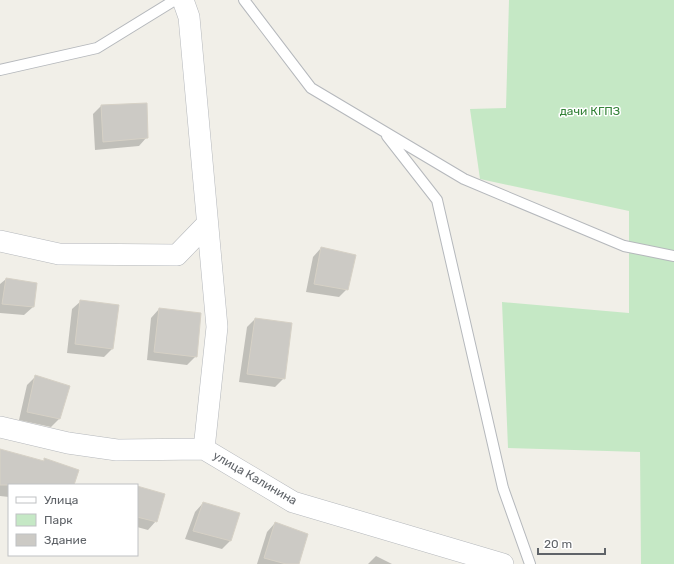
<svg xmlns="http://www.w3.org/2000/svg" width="674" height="564" viewBox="0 0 674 564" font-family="Rubik,sans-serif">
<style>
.green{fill:#c5e8c5}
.shadow{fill:#0003}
.building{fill:#cccac5;stroke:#d6d1c6}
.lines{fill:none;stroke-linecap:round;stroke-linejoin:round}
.service-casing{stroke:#b5b8bc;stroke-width:12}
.minor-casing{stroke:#b5b8bc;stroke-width:22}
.service{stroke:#fff;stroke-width:10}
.minor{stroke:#fff;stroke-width:21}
.labels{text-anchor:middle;stroke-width:3;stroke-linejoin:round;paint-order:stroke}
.park-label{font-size:12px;fill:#348238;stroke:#fff}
.street-label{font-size:12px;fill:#5f6368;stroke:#fff}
</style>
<rect width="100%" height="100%" fill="#f1efe8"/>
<path class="green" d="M 509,0 L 674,0 L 674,564 L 641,564 L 640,452 L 508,448 L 502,302 L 629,313 L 629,211 L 480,179 L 470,109 L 506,108 Z"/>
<path class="shadow" d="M 101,106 L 147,137 L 139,146 L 95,150 L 93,114 Z
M 321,248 L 347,289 L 339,297 L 306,292 L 313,257 Z
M 6,279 L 33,307 L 24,315 L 0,313 L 0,284 Z
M 81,301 L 112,349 L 104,357 L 67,353 L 72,309 Z
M 159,309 L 196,356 L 187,365 L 147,360 L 151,318 Z
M 255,319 L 284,378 L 275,387 L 239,382 L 247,327 Z
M 36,376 L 68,387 L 59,419 L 51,427 L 19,420 L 27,385 Z
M 0,450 L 43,462 L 45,460 L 73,485 L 9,485 L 9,497 L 0,496 Z
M 137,487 L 156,521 L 148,530 L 137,527 Z
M 203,503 L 230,541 L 222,549 L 185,539 L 195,512 Z
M 275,523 L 298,564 L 257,564 L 267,532 Z
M 376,556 L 392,564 L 368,564 Z"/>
<path class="building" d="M 147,103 L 148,138 L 103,142 L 101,105 Z
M 321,247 L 356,255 L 348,290 L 314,284 Z
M 6,278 L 37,283 L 34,307 L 2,304 Z
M 80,300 L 119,305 L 113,349 L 75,344 Z
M 159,308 L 201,313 L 197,357 L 154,352 Z
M 255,318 L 292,323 L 285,379 L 247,374 Z
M 35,375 L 70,386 L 60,419 L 27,412 Z
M 0,449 L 44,461 L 44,458 L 79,470 L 74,485 L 0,485 Z
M 137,486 L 165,494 L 157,522 L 137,517 Z
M 203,502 L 240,513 L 231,541 L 193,531 Z
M 275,522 L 308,534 L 299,564 L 286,564 L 264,558 Z"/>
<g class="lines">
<g class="service-casing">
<path id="service" d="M 244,0 L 311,88 L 464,179 L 624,246 L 674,256
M 0,70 L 97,48 L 175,0
M 387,136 L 437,200 L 503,488 L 530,564"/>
</g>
<g class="minor-casing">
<path id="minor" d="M 183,0 L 189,17 L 217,327 L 204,449
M 0,241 L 59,254 L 177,255 L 207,224
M 0,427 L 68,443 L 117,450 L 204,449 L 293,502 L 503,564"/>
</g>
<use href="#service" class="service"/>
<use href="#minor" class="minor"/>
</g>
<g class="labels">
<g class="park-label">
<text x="590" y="115">дачи КГПЗ</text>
</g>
<g class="street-label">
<text transform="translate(255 478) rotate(30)" y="4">улица Калинина</text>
</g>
</g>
<rect x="8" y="484" width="130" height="72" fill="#ffffff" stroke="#bfc1c3"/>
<rect x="16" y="497" width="20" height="6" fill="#ffffff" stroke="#bfc1c3"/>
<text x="44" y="504" font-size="12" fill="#5f6368">Улица</text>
<rect x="16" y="514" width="20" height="12" fill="#c5e8c5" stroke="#bfc1c3"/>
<text x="44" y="524" font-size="12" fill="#5f6368">Парк</text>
<rect x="16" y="534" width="20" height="12" fill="#cccac5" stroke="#bfc1c3"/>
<text x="44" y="544" font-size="12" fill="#5f6368">Здание</text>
<path d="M538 548v6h67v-6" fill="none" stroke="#5f6368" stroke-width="2"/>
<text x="544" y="548" font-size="12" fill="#5f6368" stroke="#ffffff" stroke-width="3" paint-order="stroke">20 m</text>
</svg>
